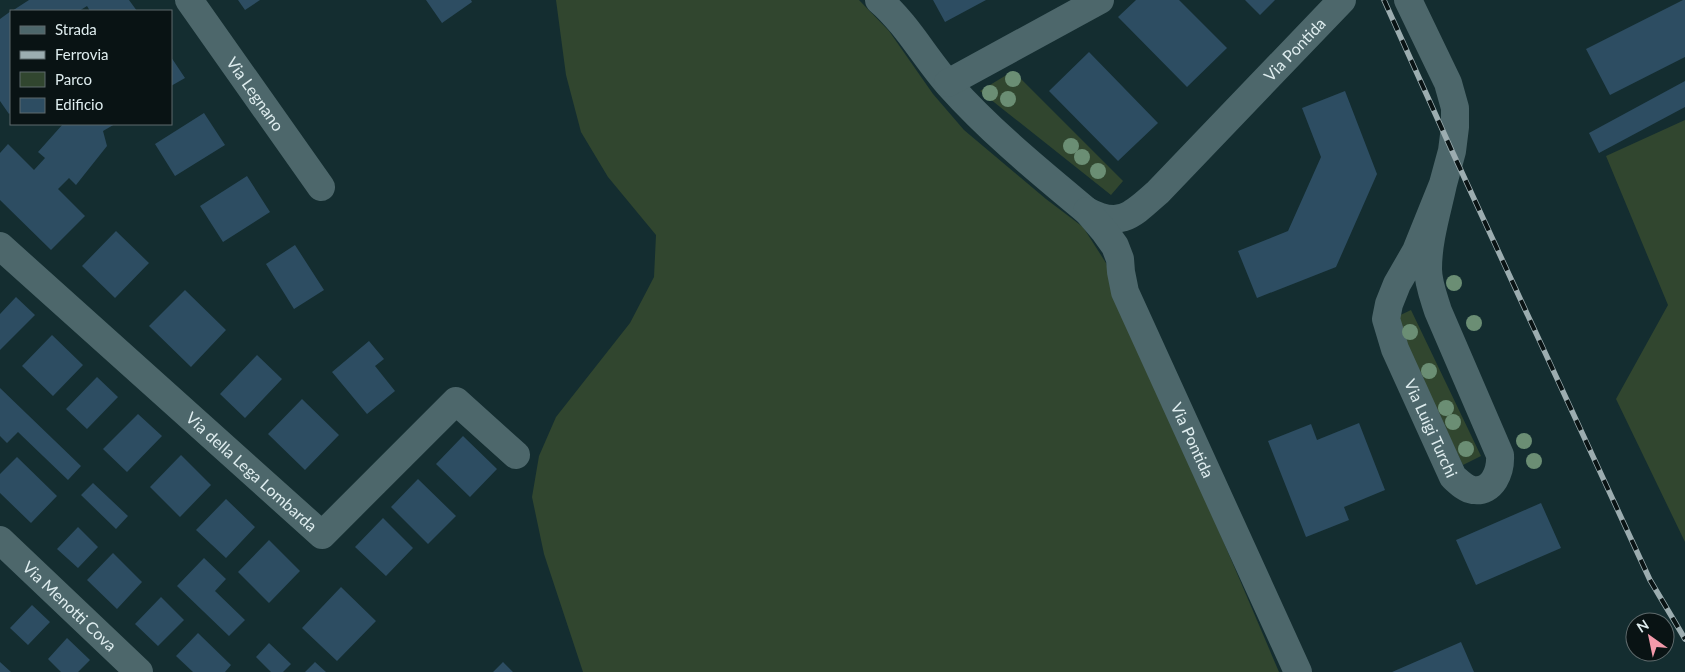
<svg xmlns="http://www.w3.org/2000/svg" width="1685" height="672" viewBox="0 0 1685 672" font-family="Lato,sans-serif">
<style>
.green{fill:#31462f}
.building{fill:#2d4d62}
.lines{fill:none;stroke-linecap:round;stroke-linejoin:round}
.minor{stroke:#4d676b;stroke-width:28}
.rail-casing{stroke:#9cadb0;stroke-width:5.5}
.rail{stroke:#091314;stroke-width:4;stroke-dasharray:11;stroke-linecap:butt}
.tree{fill:#6b8e74}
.labels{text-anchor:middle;stroke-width:4;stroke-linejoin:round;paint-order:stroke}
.street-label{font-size:16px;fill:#dfedef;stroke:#091314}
</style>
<rect width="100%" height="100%" fill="#142d30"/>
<path class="green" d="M 556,0 L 859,0 L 889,31 L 933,94 L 964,130 L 1046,199 L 1083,227 L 1106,263 L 1124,319 L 1207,503 L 1279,672 L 583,672 L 544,554 L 532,497 L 539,456 L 556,417 L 630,323 L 654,277 L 656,235 L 608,177 L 581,132 L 566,75 Z
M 1013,71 L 1123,181 L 1111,195 L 980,91 Z
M 1685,120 L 1685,542 L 1616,399 L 1668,305 L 1606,156 Z
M 1411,310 L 1481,456 L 1463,465 L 1392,319 Z"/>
<path class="building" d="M 29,0 L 129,0 L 137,11 L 90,11 L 87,6 L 79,11 L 12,11 Z
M 238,0 L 260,0 L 245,10 Z
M 426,0 L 471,0 L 472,2 L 442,23 Z
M 933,0 L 986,0 L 945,22 Z
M 1136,0 L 1179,0 L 1227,48 L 1187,87 L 1118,17 Z
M 1245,0 L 1275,0 L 1260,15 Z
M 1683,0 L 1685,0 L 1685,57 L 1610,95 L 1586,49 Z
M 11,11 L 11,112 L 9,114 L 0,101 L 0,19 Z
M 1089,52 L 1158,123 L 1118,161 L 1049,91 Z
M 171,57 L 185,78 L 171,86 Z
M 1685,81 L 1685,107 L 1599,153 L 1589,133 Z
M 1345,91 L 1377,174 L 1336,267 L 1257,298 L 1238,251 L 1288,231 L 1321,157 L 1302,108 Z
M 204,113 L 225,145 L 175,176 L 155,144 Z
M 63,124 L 115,124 L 103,131 L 107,146 L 76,185 L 69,178 L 58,189 L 85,216 L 51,250 L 0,200 L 0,153 L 8,144 L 34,170 L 45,158 L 38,152 Z
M 247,176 L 270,212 L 223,242 L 200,206 Z
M 116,231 L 149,263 L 115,298 L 82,266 Z
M 295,245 L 324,290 L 294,309 L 266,264 Z
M 185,290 L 226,330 L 191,367 L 149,326 Z
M 16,297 L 35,315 L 0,350 L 0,314 Z
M 52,335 L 83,365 L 53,396 L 22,366 Z
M 369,341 L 384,359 L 375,366 L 395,391 L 367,414 L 332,372 Z
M 257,355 L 282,379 L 245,418 L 220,394 Z
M 97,377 L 118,397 L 87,429 L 66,409 Z
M 0,388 L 81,466 L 68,480 L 18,432 L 7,443 L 0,436 Z
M 302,399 L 339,435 L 305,470 L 268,434 Z
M 138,414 L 162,436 L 127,472 L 103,449 Z
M 1359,423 L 1385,490 L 1344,507 L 1349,520 L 1306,537 L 1268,441 L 1311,424 L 1317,440 Z
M 463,436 L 497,469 L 470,497 L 436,464 Z
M 181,455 L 211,485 L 180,517 L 150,487 Z
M 17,457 L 57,496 L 31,523 L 0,493 L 0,474 Z
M 418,479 L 456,516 L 428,544 L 391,507 Z
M 93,483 L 128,516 L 116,529 L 81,495 Z
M 226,499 L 255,527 L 226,558 L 196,530 Z
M 1541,503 L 1561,548 L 1476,585 L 1456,540 Z
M 383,518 L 413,548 L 386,576 L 355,547 Z
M 78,527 L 98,547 L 78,568 L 57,549 Z
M 269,540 L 300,571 L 269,603 L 238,572 Z
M 113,553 L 142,582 L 117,609 L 87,580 Z
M 204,558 L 226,579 L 215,591 L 245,620 L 229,636 L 177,586 Z
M 341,587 L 376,621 L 337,661 L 302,628 Z
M 161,597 L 184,620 L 158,646 L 135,624 Z
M 32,605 L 50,622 L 28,645 L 10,628 Z
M 198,633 L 231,665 L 225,672 L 193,672 L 176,656 Z
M 67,638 L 90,660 L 78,672 L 61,672 L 48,659 Z
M 1461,642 L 1474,672 L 1392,672 Z
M 269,643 L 291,664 L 283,672 L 271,672 L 256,657 Z
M 0,662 L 11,672 L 0,672 Z
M 315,662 L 326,672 L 305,672 Z
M 503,662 L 513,672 L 493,672 Z"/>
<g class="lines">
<g class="minor">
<path id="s1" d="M 189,0 L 321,187"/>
<path id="s2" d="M 879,0 C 907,24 925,58 949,85 C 991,132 1039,171 1087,211 C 1121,229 1133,214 1158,192 L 1342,0"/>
<path id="s3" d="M 1408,0 L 1448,83 L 1455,108 L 1455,127 L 1452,151 L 1443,184 L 1416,251 L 1397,284 L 1389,304 L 1386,319 L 1395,349 L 1453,477 C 1459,482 1465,489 1473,490 C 1493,493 1501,471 1500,455 L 1438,311 C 1434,298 1428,283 1428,269 C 1428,240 1437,212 1443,184"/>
<path d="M 948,83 L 1100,0"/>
<path id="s4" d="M 1087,211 L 1105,232 L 1115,246 L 1120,259 L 1121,272 L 1125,292 L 1298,672"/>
<path id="s5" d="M 0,246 L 322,535 L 456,401 L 516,455"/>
<path id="s6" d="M 0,540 L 139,672"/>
</g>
<g class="rail-casing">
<path id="rail" d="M 1384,0 L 1452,151 L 1650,580 L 1685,639"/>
</g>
<use href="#rail" class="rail"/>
</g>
<g class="tree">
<circle cx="1013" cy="79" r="8"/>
<circle cx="990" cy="93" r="8"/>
<circle cx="1008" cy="99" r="8"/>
<circle cx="1071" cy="146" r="8"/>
<circle cx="1082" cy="157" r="8"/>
<circle cx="1098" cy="171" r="8"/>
<circle cx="1454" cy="283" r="8"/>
<circle cx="1474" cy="323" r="8"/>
<circle cx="1410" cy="332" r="8"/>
<circle cx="1429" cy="371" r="8"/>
<circle cx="1446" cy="408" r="8"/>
<circle cx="1453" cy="422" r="8"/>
<circle cx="1524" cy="441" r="8"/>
<circle cx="1466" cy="449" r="8"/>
<circle cx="1534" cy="461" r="8"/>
</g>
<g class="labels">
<g class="street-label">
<text dy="6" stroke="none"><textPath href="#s2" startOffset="576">Via Pontida</textPath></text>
<text dy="6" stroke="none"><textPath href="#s1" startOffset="115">Via Legnano</textPath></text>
<text dy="6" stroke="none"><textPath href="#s3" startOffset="461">Via Luigi Turchi</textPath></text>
<text dy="6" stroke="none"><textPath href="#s4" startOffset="255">Via Pontida</textPath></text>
<text dy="6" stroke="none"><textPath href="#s5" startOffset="338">Via della Lega Lombarda</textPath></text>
<text dy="6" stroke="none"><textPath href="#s6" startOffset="96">Via Menotti Cova</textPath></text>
</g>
</g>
<rect x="10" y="10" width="162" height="115" fill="#091314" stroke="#5f6a6c"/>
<rect x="20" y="26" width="25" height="8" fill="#4d676b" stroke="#5f6a6c"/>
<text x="55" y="35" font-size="15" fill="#dfedef">Strada</text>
<rect x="20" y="51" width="25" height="8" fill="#9cadb0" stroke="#5f6a6c"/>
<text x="55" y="60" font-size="15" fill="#dfedef">Ferrovia</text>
<rect x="20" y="72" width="25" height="15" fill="#31462f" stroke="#5f6a6c"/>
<text x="55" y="85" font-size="15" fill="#dfedef">Parco</text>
<rect x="20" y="98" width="25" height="15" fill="#2d4d62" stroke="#5f6a6c"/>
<text x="55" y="110" font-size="15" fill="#dfedef">Edificio</text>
<g transform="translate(1650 637) rotate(327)"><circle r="24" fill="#091314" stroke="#5f6a6c"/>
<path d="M0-4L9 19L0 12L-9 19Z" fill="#f39aab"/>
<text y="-8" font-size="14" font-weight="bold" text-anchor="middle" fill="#dfedef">N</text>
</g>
</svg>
